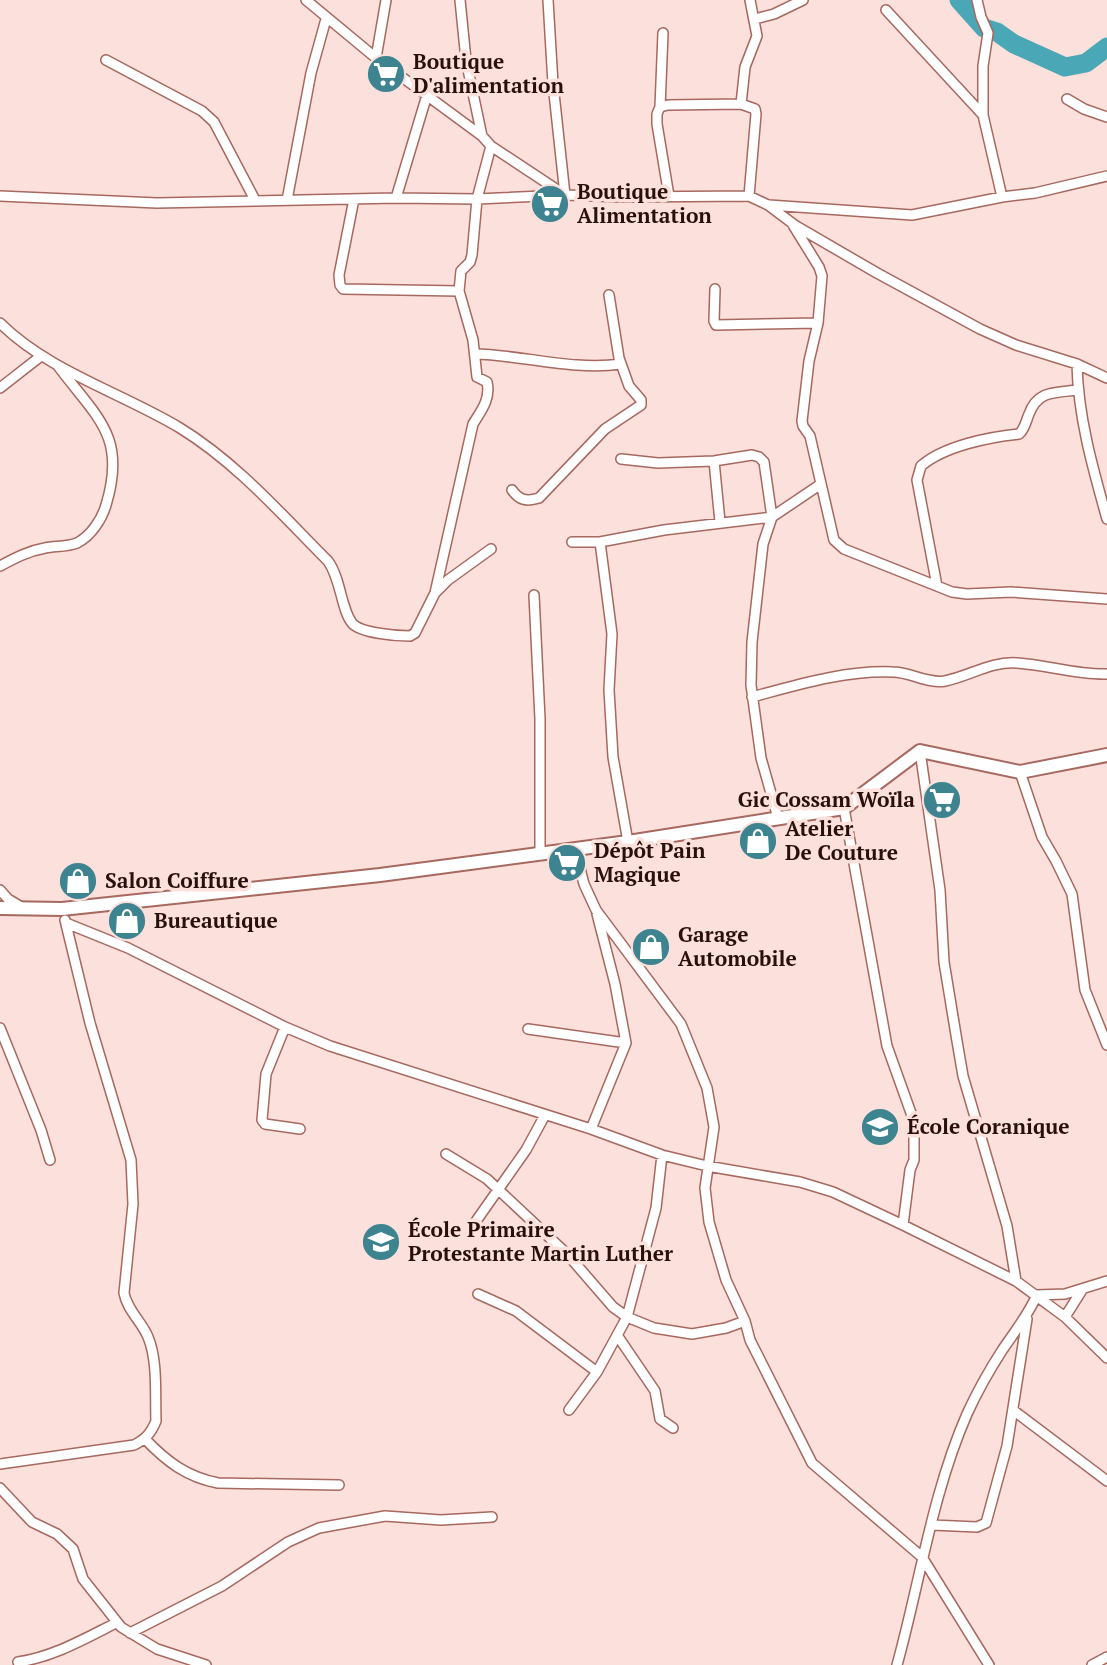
<svg xmlns="http://www.w3.org/2000/svg" width="1107" height="1665" viewBox="0 0 1107 1665" font-family="'PT Serif',serif">
<style>
.lines{fill:none;stroke-linecap:round;stroke-linejoin:round}
.river{stroke:#4aa7b6;stroke-width:19}
.minor-casing{stroke:#a6685f;stroke-width:12}
.secondary-casing{stroke:#a6685f;stroke-width:16}
.minor{stroke:#fff;stroke-width:9}
.secondary{stroke:#fff;stroke-width:12}
.labels{text-anchor:middle;stroke-width:7;stroke-linejoin:round;paint-order:stroke}
.poi-label{font-size:21px;font-weight:bold;fill:#28100d;stroke:#fce0db;text-anchor:start}
</style>
<rect width="100%" height="100%" fill="#fce0db"/>
<g class="lines">
<path class="river" d="M 959,0 L 984,28 L 997,32 L 1014,44 L 1065,67 L 1086,63 L 1107,47"/>
<g class="minor-casing">
<path id="minor" d="M 306,0 L 376,58 L 482,136 L 491,146 L 565,195
M 460,0 L 466,60 L 482,136
M 548,0 L 553,84 L 565,195
M 977,0 L 981,17 L 988,33 L 983,66 L 983,115 L 1002,197
M 886,10 L 983,115
M 755,19 L 774,14 L 803,0
M 663,33 L 660,107 L 657,114 L 657,124 L 669,196
M 376,58 L 386,0
M 106,60 L 202,111 L 214,122 L 255,200
M 1067,99 L 1084,109 L 1107,117
M 741,104 L 745,67 L 757,36 L 750,0
M 660,107 L 668,105 L 741,104 L 755,109 L 756,114 L 749,196
M 0,196 L 157,203 L 396,198 L 477,199 L 565,195 L 624,197 L 749,196 L 768,205 L 796,226 L 877,273 L 980,329 L 1016,345 L 1077,364 L 1107,378
M 396,198 L 427,95
M 354,199 L 339,275 L 340,285 L 343,289 L 459,291
M 287,200 L 311,73 L 326,19
M 769,205 L 912,215 L 1002,197 L 1035,193 L 1107,176
M 793,225 L 819,267 L 822,276 L 818,323 L 809,361 L 802,421 L 803,426 L 810,436 L 834,540 L 844,549 L 952,592 L 967,594 L 1011,592 L 1107,599
M 715,289 L 714,321 L 716,325 L 818,323
M 0,323 C 48,371 122,393 180,428 C 237,463 282,515 328,561 C 341,579 341,609 352,623 C 360,633 396,636 410,636 L 415,633 L 435,593 L 473,424 C 481,411 491,399 487,382 L 477,377 L 473,340 L 459,291 L 461,271 L 470,262 L 472,255 L 477,199 L 491,146
M 475,354 C 523,355 573,371 621,364
M 1077,364 C 1078,417 1093,469 1107,519
M 0,388 L 41,356
M 621,459 L 658,463 L 714,461 L 752,455 L 759,457 L 764,462 L 772,517 L 763,544 L 752,642 L 751,685 L 761,758 L 778,818
M 714,461 L 720,522
M 512,490 C 519,500 526,502 539,498 L 605,429 L 641,405 L 641,400 L 629,386 L 619,358 L 609,295
M 572,542 L 600,542 L 664,530 L 772,517 L 821,484
M 600,542 L 612,634 L 609,690 L 613,757 L 628,842
M 0,566 C 15,558 28,551 45,548 C 55,546 67,547 77,543 C 91,536 102,519 106,505 C 127,436 97,418 58,366
M 937,586 L 917,480 L 921,466 C 944,446 989,437 1019,434 C 1025,429 1026,421 1029,414 C 1038,390 1055,393 1077,390
M 436,592 L 448,580 L 491,549
M 534,595 L 540,719 L 540,854
M 752,697 C 797,685 845,670 893,672 C 910,672 928,684 945,681 C 970,676 991,661 1017,663 C 1048,665 1076,675 1107,674
M 920,751 L 940,890 L 944,962 L 957,1041 L 963,1076 L 1007,1226 L 1016,1281
M 1020,772 L 1042,837 L 1056,861 L 1072,894 L 1085,990 L 1107,1045
M 844,808 L 887,1046 L 911,1113 L 914,1127 L 914,1160 L 910,1170 L 903,1225
M 575,849 L 584,884 L 596,910 L 681,1024 L 707,1088 L 714,1127 L 705,1188 L 709,1222 L 726,1280 L 745,1321 L 750,1340 L 812,1463 L 922,1557 L 989,1665
M 0,890 L 8,899 L 23,908
M 66,923 L 128,948 L 285,1027 L 330,1046 L 591,1129 L 662,1155 L 707,1166 L 800,1182 L 833,1192 L 903,1225 L 1016,1281 L 1065,1317 L 1107,1358
M 285,1027 L 266,1074 L 262,1120 L 265,1124 L 300,1129
M 0,1028 L 41,1130 L 50,1160
M 528,1029 L 626,1043
M 591,1129 L 626,1043 L 615,984 L 597,914
M 446,1154 L 487,1179 L 568,1255 L 613,1307 L 627,1317 L 654,1328 L 692,1334 L 726,1328 L 745,1321
M 474,1224 L 526,1150 L 545,1115
M 478,1294 L 516,1311 L 597,1372
M 1037,1295 L 1065,1294 L 1107,1281
M 1065,1317 L 1082,1290
M 617,1335 L 655,1391 L 660,1419 L 673,1428
M 569,1410 L 597,1372 L 627,1317 L 656,1208 L 662,1155
M 1013,1410 L 1107,1481
M 145,1439 C 167,1462 187,1477 218,1483 L 339,1485
M 0,1464 L 134,1445 C 146,1439 151,1433 156,1421 C 155,1395 158,1361 148,1337 C 142,1322 127,1310 124,1293 L 133,1204 L 131,1160 L 90,1023 L 65,920
M 0,1488 L 32,1522 L 57,1534 L 73,1549 L 83,1579 L 121,1627 L 157,1649 L 206,1665
M 932,1525 L 977,1527 L 986,1523 L 1007,1446 L 1027,1319
M 130,1633 L 222,1586 L 288,1542 L 319,1528 L 385,1516 L 441,1520 L 492,1517
M 18,1662 C 53,1657 84,1639 116,1623
M 897,1665 C 920,1582 932,1494 967,1414 C 977,1392 990,1369 1003,1349 C 1016,1330 1028,1315 1037,1295
M 1092,1665 L 1107,1657"/>
</g>
<g class="secondary-casing">
<path id="secondary" d="M 0,908 L 62,909 L 380,875 L 628,842 L 844,808 L 920,751 L 1020,772 L 1107,755"/>
</g>
<use href="#minor" class="minor"/>
<use href="#secondary" class="secondary"/>
</g>
<defs>
<g id="supermarket-disc" transform="scale(2.0125)"><circle r="9.5" fill="#3e8490" stroke="#fce0db"/><path d="M-6-5.5h2.5l.6 2H6L4.5 2H-2.5L-4.4-4H-6ZM-1.5 3.2a1.3 1.3 0 1 0 .1 0ZM3 3.2a1.3 1.3 0 1 0 .1 0Z" fill="#fff"/></g>
<g id="shop-disc" transform="scale(2.0125)"><circle r="9.5" fill="#3e8490" stroke="#fce0db"/><path d="M-5-2.5h2.3a2.7 3.5 0 0 1 5.4 0H5L5.5 6h-11ZM-1.5-2.5h3a1.5 2.3 0 0 0-3 0Z" fill="#fff"/></g>
<g id="school-disc" transform="scale(2.0125)"><circle r="9.5" fill="#3e8490" stroke="#fce0db"/><path d="M0-5L7-2L0 1L-7-2ZM-4 1L0 2.5L4 1V4Q0 6-4 4Z" fill="#fff"/></g>
</defs>
<g fill-rule="evenodd">
<use href="#supermarket-disc" x="386" y="74"/>
<use href="#supermarket-disc" x="550" y="204"/>
<use href="#supermarket-disc" x="942" y="800"/>
<use href="#shop-disc" x="758" y="841"/>
<use href="#supermarket-disc" x="567" y="863"/>
<use href="#shop-disc" x="78" y="881"/>
<use href="#shop-disc" x="127" y="921"/>
<use href="#shop-disc" x="651" y="947"/>
<use href="#school-disc" x="880" y="1127"/>
<use href="#school-disc" x="381" y="1242"/>
</g>
<g class="labels">
<g class="poi-label">
<text x="413" y="69">Boutique<tspan x="413" dy="24">D'alimentation</tspan></text>
<text x="577" y="199">Boutique<tspan x="577" dy="24">Alimentation</tspan></text>
<text x="915" y="807" text-anchor="end">Gic Cossam Woïla</text>
<text x="785" y="836">Atelier<tspan x="785" dy="24">De Couture</tspan></text>
<text x="594" y="858">Dépôt Pain<tspan x="594" dy="24">Magique</tspan></text>
<text x="105" y="888">Salon Coiffure</text>
<text x="154" y="928">Bureautique</text>
<text x="678" y="942">Garage<tspan x="678" dy="24">Automobile</tspan></text>
<text x="907" y="1134">École Coranique</text>
<text x="408" y="1237">École Primaire<tspan x="408" dy="24">Protestante Martin Luther</tspan></text>
</g>
</g>
</svg>
